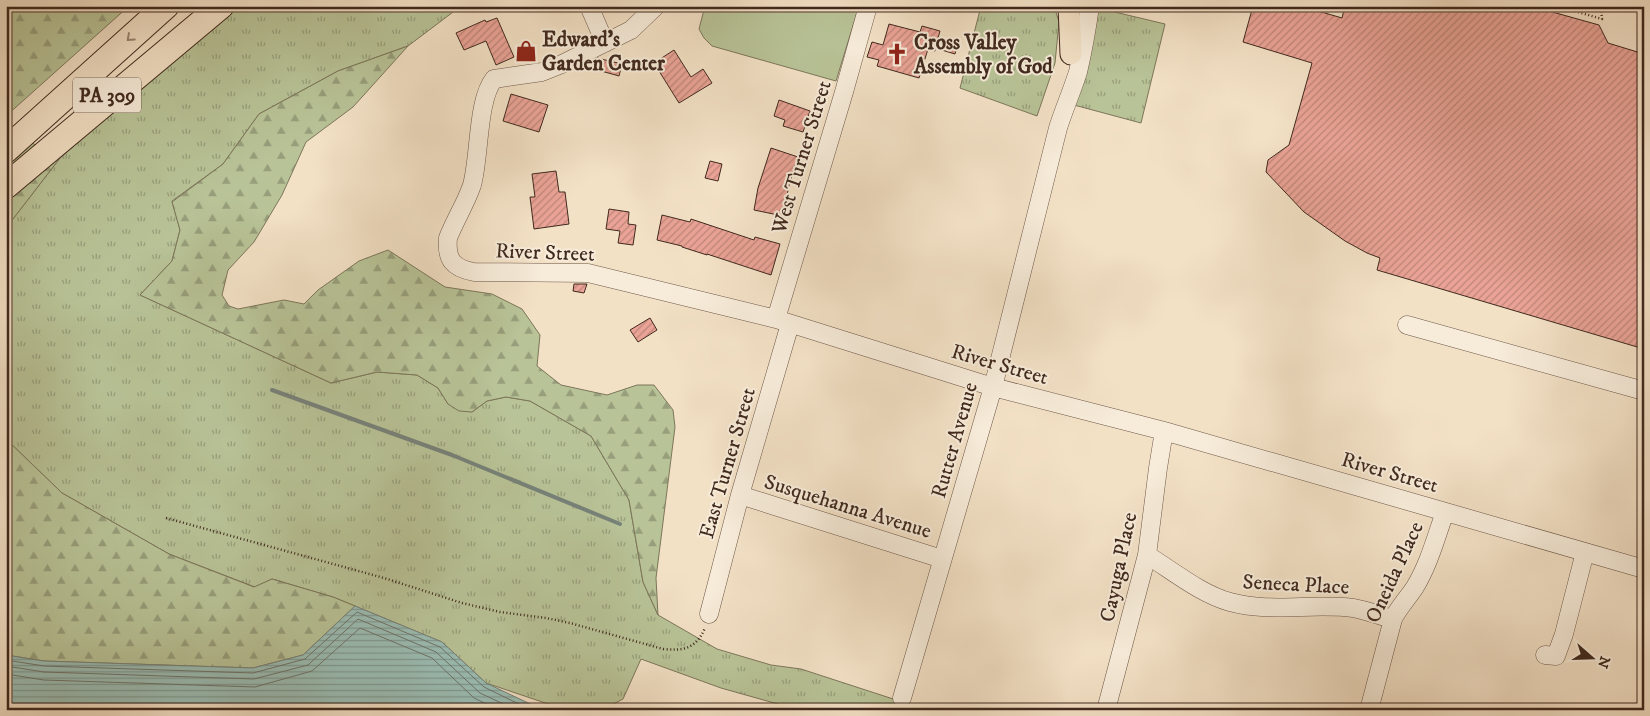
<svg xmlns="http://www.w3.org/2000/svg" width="1650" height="716" viewBox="0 0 1650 716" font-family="'IM FELL DW Pica',serif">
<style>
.grass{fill:url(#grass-tufts);stroke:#7c765a}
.forest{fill:url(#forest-firs);stroke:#7c765a}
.green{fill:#b8c397;stroke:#7c765a}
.water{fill:url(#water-rules);stroke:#778279}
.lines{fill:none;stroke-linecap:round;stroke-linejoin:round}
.shore{stroke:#6e746a;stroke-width:1}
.stream{stroke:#778279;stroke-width:4}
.building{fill:url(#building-hatch);stroke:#40291e}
.minor-casing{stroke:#6d5748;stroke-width:19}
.major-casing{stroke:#40291e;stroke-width:23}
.highway-casing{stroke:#40291e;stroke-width:27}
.path{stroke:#40291e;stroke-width:2.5;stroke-dasharray:1 2.5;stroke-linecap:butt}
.minor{stroke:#f7ecda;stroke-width:18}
.major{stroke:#f3e1c6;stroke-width:21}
.highway{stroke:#f3e1c6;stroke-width:25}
.oneway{stroke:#9a8572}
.labels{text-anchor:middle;stroke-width:4;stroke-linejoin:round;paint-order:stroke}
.shield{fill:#f7ecda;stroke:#776456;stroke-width:1}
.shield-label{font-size:20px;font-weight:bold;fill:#40291e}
.poi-label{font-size:21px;font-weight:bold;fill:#40291e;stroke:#f7ecda;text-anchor:start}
.street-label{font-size:21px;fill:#40291e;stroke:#f7ecda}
</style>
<defs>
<pattern id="grass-tufts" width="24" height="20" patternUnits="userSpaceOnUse" patternTransform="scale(1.25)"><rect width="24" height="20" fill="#b8c397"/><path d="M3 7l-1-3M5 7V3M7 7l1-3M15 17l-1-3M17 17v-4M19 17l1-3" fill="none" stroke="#979e7b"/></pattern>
<pattern id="forest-firs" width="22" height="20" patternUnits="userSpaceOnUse" patternTransform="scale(1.25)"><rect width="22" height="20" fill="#b8c397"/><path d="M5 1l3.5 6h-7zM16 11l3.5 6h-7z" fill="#979e7b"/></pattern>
<pattern id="water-rules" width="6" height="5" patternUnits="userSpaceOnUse" patternTransform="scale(1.25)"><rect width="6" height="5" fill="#9bbeb5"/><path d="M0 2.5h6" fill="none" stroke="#809a93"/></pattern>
<pattern id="building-hatch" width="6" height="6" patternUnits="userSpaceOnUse" patternTransform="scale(1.25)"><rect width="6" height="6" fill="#eaa396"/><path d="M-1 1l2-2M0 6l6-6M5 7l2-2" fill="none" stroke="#bf857a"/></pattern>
</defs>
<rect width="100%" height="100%" fill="#f3e1c6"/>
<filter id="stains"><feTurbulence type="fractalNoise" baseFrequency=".004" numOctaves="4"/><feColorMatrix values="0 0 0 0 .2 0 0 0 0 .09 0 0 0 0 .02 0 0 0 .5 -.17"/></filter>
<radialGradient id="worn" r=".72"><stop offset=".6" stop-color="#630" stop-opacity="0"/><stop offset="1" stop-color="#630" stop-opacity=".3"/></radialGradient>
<path class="grass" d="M 233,6 L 461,6 L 408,46 L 338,71 L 259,114 L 223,164 L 172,201 L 180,230 L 172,261 L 140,295 L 331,383 L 377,372 L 417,375 L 438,388 L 448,404 L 472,412 L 487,401 L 506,397 L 530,401 L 591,436 L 629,500 L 643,582 L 658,615 L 717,649 L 771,665 L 801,669 L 927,710 L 799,710 L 721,688 L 641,659 L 623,699 L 602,710 L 566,710 L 486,683 L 442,642 L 333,597 L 272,579 L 255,587 L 169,554 L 62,493 L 6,439 L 6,228 L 60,158 Z
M 981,6 L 1054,6 L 1059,22 L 1055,63 L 1037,116 L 960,88 Z
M 1098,8 L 1165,24 L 1141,123 L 1074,105 Z"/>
<path class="forest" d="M 6,6 L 129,6 L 6,116 Z
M 408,46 L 353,107 L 306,142 L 282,195 L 254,242 L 228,270 L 222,295 L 229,306 L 238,309 L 284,300 L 304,304 L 318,290 L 359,261 L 388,250 L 445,287 L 492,294 L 522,309 L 540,335 L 537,366 L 561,385 L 607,395 L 637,385 L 654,385 L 673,410 L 675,427 L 656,578 L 658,615 L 643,582 L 629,500 L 591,436 L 530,401 L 506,397 L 487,401 L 472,412 L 459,411 L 448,404 L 438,388 L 417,375 L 377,372 L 331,383 L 140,295 L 172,261 L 180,230 L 172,202 L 223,164 L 259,114 L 338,71 Z
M 6,129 L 60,158 L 6,228 Z
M 6,439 L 62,493 L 169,554 L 254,587 L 272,579 L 333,597 L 355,606 L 303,655 L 253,668 L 44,661 L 6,655 Z"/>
<path class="green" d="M 705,6 L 859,6 L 836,81 L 712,46 L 704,38 L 699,29 Z"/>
<path class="water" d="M 355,606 L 442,642 L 486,683 L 543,710 L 6,710 L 6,655 L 44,661 L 253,668 L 303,655 Z"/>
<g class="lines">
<path class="shore" d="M 6,660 L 44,666 L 253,673 L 305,659 L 357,612 L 440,647 L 484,687 L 531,710
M 6,666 L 44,672 L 254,679 L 308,665 L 358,619 L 436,652 L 480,693 L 516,710
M 6,674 L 44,680 L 255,687 L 312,671 L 360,628 L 432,658 L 474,698 L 499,710"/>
<path class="stream" d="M 272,390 L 452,455 L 620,524"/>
</g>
<path class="building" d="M 1253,6 L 1301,6 L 1342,18 L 1345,6 L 1482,6 L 1500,11 L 1507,6 L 1531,6 L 1599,25 L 1608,43 L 1644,54 L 1644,349 L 1377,270 L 1380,258 L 1367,253 L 1345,241 L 1304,212 L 1266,172 L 1268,160 L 1289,145 L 1312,63 L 1243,42 Z
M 497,18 L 514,57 L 496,65 L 486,41 L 464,50 L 456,33 L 485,20 L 486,22 Z
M 889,24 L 920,32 L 922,26 L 940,31 L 938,38 L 958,44 L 955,54 L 935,48 L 935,51 L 928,49 L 919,78 L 877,66 L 879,60 L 867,57 L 872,42 L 883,45 Z
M 674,50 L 691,77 L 703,69 L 712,83 L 679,103 L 654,63 Z
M 597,58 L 622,64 L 619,76 L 594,69 Z
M 511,94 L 548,105 L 539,132 L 503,121 Z
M 779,100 L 810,111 L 803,132 L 783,126 L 785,120 L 774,116 Z
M 771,148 L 798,157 L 789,185 L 783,216 L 754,210 L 758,188 Z
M 710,161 L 722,164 L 718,181 L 705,178 Z
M 556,171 L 559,192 L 565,192 L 569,224 L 534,229 L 530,197 L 535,197 L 532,174 Z
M 609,209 L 629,212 L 628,224 L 636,225 L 633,245 L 618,243 L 620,231 L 606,229 Z
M 662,215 L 690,222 L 691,219 L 754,240 L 755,237 L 780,244 L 771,275 L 707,254 L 707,255 L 682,247 L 682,246 L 657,240 Z
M 574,284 L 587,284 L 584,293 L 573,291 Z
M 650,318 L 657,330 L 638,342 L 630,330 Z"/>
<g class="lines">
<g class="minor-casing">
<path id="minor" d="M 589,6 L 605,43
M 656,6 L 631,30 L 562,64 L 542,72 L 494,79 C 477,100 480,156 472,185 C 466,203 455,220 448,238 C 446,260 453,268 474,272 L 588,273 L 776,319 L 993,387 L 1164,431 L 1644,569
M 776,319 L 844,92 L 868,6
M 1407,325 L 1644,391
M 740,495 L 942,559
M 1147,555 C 1173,571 1201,594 1230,602 C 1270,613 1312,603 1353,608 C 1366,610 1380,616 1393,619
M 709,614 L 740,495 L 790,324
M 1545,655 L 1556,656 L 1564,634 L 1585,552
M 902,698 L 993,387 L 1058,128 C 1064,109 1072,91 1078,72 C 1083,51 1087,28 1090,6
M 1106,710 L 1147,555 L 1158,468 L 1164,431
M 1369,710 L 1393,619 C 1399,607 1408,598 1415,587 C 1429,564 1436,537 1445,512"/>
</g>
<g class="major-casing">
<path id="major" d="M 1069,6 L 1071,54"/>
</g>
<g class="highway-casing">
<path id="highway" d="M 6,150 L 166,6
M 6,186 L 221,6"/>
</g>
<path class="path" d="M 1558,6 L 1602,19 L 1601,6
M 166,518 L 384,578 L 462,603 L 500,612 L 546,618 L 570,623 L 663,649 C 683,651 696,649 705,628"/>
<use href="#minor" class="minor"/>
<use href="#major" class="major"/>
<use href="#highway" class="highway"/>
</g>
<defs><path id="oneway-chevron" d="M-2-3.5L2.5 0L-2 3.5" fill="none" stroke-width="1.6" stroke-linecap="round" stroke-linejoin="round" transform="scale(1.25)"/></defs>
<use class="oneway" href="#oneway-chevron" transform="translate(130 38) rotate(138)"/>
<defs>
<g id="shop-bare" transform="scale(1.725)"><path d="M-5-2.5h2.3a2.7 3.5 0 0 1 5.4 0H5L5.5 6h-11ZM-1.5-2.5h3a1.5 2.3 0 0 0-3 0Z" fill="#8f2418" stroke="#f7ecda" stroke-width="2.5" paint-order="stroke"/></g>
<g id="church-bare" transform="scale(1.725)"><path d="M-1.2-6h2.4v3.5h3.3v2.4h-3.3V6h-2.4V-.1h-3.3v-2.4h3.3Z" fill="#8f2418" stroke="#f7ecda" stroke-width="2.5" paint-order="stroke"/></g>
</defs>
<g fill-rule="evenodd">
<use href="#shop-bare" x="526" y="51"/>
<use href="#church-bare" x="897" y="54"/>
</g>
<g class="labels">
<rect class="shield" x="73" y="77.5" width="68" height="35" rx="4"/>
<g class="shield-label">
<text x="107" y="102">PA 309</text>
</g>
<g class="poi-label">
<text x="542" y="46">Edward's<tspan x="542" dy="24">Garden Center</tspan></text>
<text x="914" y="49">Cross Valley<tspan x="914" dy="24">Assembly of God</tspan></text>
</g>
<g class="street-label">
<text transform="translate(801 157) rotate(-73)" y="7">West Turner Street</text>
<text transform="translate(545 252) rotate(2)" y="7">River Street</text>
<text transform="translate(1000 364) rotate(16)" y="7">River Street</text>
<text transform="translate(954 440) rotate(-74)" y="7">Rutter Avenue</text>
<text transform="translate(727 463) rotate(-74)" y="7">East Turner Street</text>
<text transform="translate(1390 472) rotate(16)" y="7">River Street</text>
<text transform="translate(848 506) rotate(17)" y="7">Susquehanna Avenue</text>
<text transform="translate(1118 567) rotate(-78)" y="7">Cayuga Place</text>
<text transform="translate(1394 572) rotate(-65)" y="7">Oneida Place</text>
<text transform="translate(1296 584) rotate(3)" y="7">Seneca Place</text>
</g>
</g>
<rect width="1650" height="716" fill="none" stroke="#f3e1c6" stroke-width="25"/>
<rect x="8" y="8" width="1635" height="701" fill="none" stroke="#40291e" stroke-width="2.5"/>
<rect x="12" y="12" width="1625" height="691" fill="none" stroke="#40291e"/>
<g transform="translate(1592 658) rotate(110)" stroke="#f7ecda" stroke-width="4" paint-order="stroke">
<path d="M0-4L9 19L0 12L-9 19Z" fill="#40291e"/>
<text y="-8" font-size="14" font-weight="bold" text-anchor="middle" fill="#40291e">N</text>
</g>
<rect width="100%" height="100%" filter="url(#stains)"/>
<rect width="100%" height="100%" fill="url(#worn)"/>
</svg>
